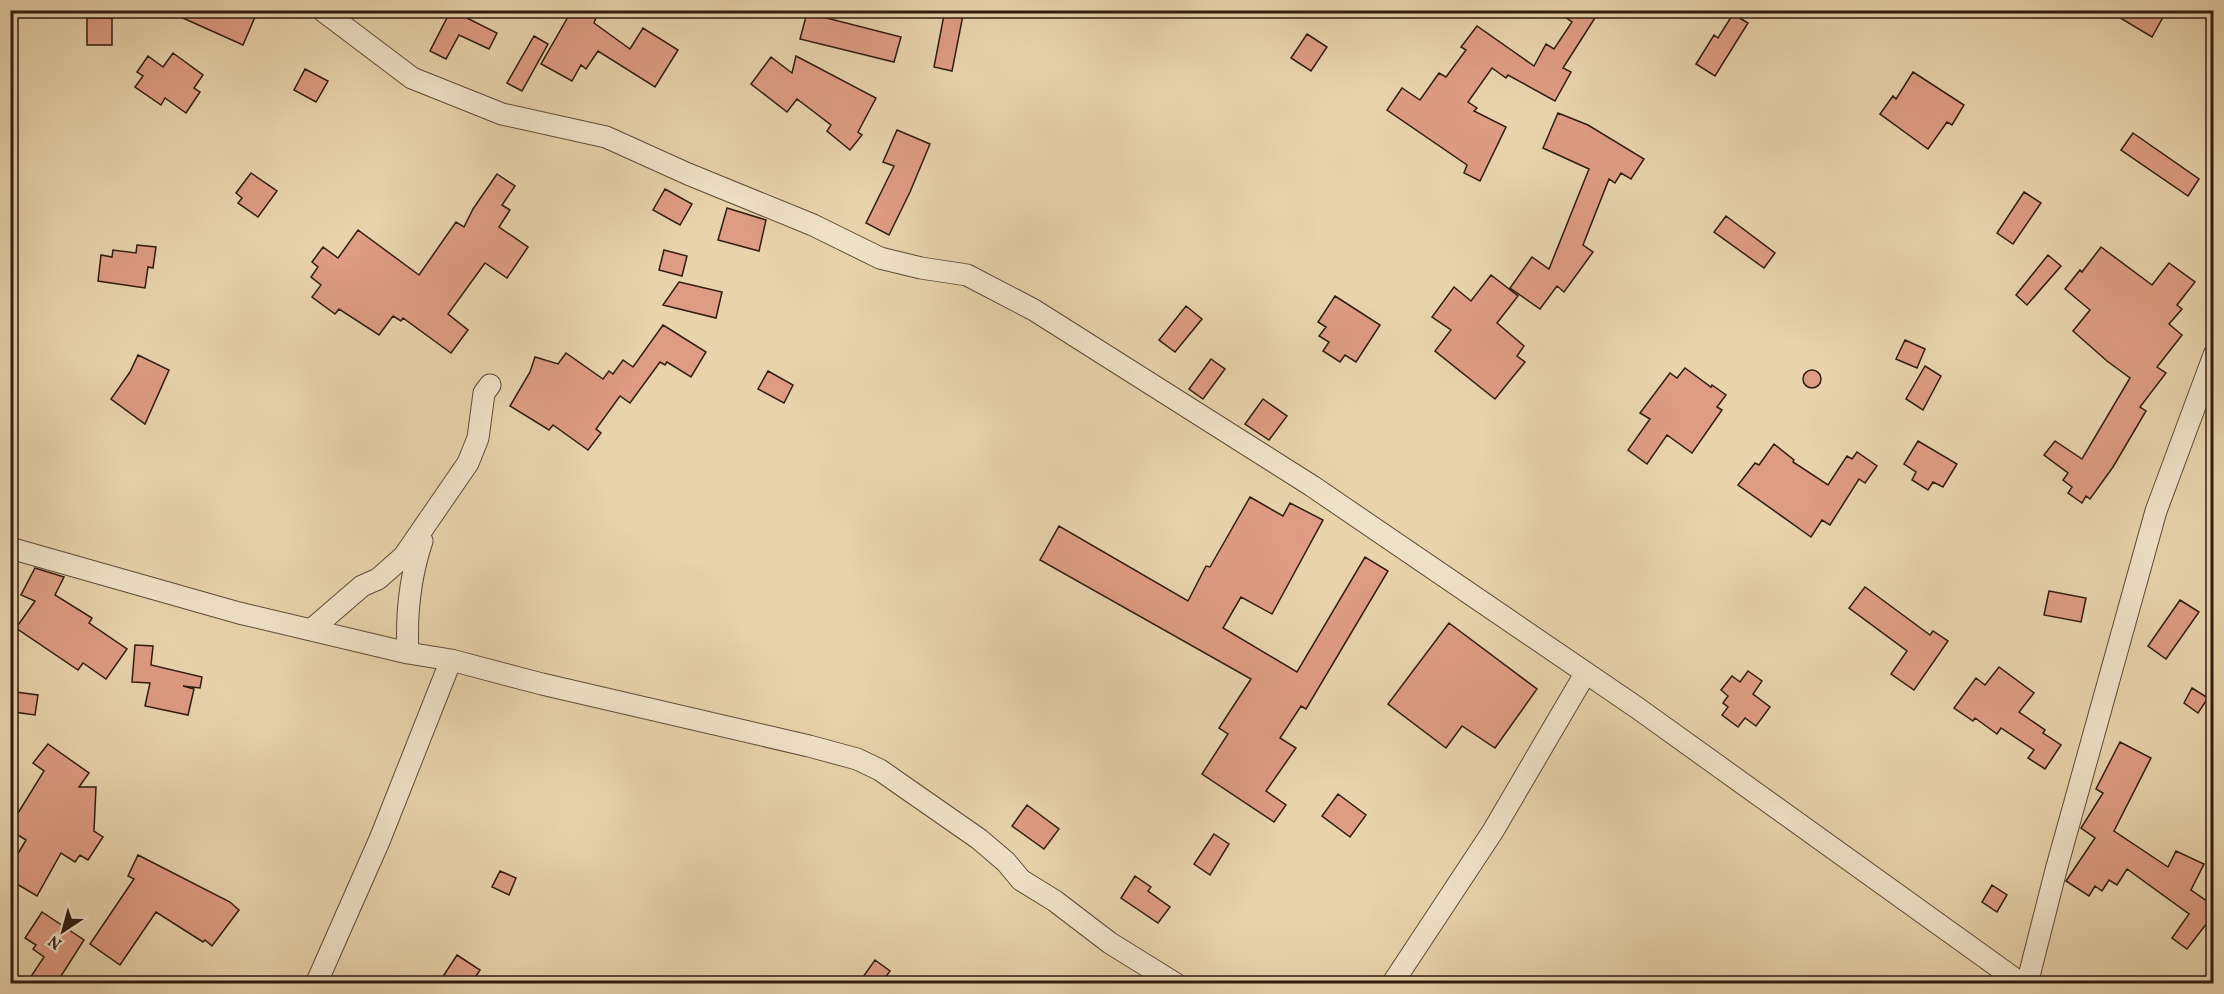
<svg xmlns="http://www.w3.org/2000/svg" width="2224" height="994" viewBox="0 0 2224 994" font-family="Vollkorn,serif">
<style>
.building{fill:#de9c82;stroke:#301d0f;stroke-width:1.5}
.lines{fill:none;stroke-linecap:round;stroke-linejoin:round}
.minor-casing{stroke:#5e4a36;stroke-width:23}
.minor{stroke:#f0e2c8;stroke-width:21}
</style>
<rect width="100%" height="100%" fill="#e8d3ab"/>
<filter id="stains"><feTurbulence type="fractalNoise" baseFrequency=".00333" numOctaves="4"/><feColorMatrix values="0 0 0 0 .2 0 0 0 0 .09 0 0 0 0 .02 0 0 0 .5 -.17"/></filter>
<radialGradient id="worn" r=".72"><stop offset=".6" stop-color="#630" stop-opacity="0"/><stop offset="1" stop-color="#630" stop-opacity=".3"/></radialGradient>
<path class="building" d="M 165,10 L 258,10 L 243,45 Z
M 451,10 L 497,33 L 489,49 L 459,35 L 446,59 L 430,51 Z
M 572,10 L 599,10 L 594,23 L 630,49 L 643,28 L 678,50 L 655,87 L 598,51 L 586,69 L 581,65 L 572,81 L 541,64 Z
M 947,10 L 964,10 L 952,71 L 934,67 L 943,20 Z
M 1555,10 L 1600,10 L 1563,68 L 1571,72 L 1555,101 L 1508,75 L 1506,78 L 1492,68 L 1468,102 L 1477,108 L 1474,111 L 1506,127 L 1480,181 L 1464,173 L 1467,165 L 1387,110 L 1402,88 L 1420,100 L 1439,73 L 1446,77 L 1466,50 L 1461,47 L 1477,26 L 1534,66 L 1546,44 L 1554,49 L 1572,22 Z
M 2107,10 L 2167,10 L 2152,37 Z
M 807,13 L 901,37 L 894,62 L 800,39 Z
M 1733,14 L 1748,23 L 1715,76 L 1696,64 L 1714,35 L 1718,38 Z
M 87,18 L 112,18 L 112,45 L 87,45 Z
M 1307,34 L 1327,47 L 1311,71 L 1291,58 Z
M 534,36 L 548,44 L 522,91 L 507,83 Z
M 173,53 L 203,75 L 194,88 L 200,92 L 186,113 L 165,98 L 161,105 L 135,87 L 143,76 L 137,72 L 148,56 L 163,67 Z
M 796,56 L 876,98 L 858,132 L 862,135 L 850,150 L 827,131 L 831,125 L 797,99 L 787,112 L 751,84 L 771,57 L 792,73 Z
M 305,69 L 328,81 L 316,102 L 294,90 Z
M 1913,72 L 1964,105 L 1952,125 L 1947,122 L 1928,149 L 1880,114 L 1893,96 L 1896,99 Z
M 1558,113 L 1588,125 L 1644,159 L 1631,179 L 1621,173 L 1615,183 L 1609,179 L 1583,245 L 1593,252 L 1564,292 L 1557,286 L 1540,309 L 1510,288 L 1532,257 L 1549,269 L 1589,169 L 1543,148 Z
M 897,130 L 930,144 L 910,192 L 889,235 L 866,223 L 894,166 L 883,162 Z
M 2133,133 L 2199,179 L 2188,196 L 2121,150 Z
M 251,173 L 277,191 L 258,217 L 238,203 L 242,198 L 236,193 Z
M 497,174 L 515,186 L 502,205 L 510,210 L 499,227 L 528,247 L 507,278 L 485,263 L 448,314 L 468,330 L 451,353 L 403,318 L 401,321 L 393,316 L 379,335 L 339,309 L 335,314 L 312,297 L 321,285 L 311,277 L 318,267 L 312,262 L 323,247 L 338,258 L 358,230 L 419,275 L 456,222 L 464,227 L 473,209 Z
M 665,189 L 692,204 L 680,225 L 653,210 Z
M 2024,192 L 2041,203 L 2013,244 L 1997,233 Z
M 727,208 L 766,220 L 759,251 L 718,240 Z
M 1726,216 L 1775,253 L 1764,268 L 1714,232 Z
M 137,245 L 156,247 L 153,268 L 148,267 L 145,288 L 98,281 L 101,255 L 112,257 L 113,250 L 136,253 Z
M 2101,247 L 2152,285 L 2169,263 L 2195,282 L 2177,305 L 2182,309 L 2169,324 L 2182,335 L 2157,367 L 2166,373 L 2140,407 L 2146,411 L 2113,467 L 2090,499 L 2086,496 L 2082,503 L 2068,493 L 2072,487 L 2063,480 L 2068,473 L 2044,455 L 2055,441 L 2082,459 L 2130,378 L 2107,361 L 2073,331 L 2090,310 L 2065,289 L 2080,270 L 2082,272 Z
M 664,250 L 687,256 L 682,276 L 659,270 Z
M 2048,255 L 2061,266 L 2027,305 L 2016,295 Z
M 1491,275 L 1518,296 L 1497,323 L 1524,346 L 1517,356 L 1525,362 L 1495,399 L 1435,351 L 1451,330 L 1432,317 L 1454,287 L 1471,301 Z
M 679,282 L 722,292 L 716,318 L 663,305 Z
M 1335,296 L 1380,325 L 1356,362 L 1345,355 L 1340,362 L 1323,351 L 1329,342 L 1319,336 L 1326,327 L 1318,322 Z
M 1186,306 L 1202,319 L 1175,352 L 1159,340 Z
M 663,325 L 706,352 L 691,377 L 667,362 L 665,365 L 660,362 L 630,403 L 620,396 L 596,429 L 601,433 L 588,450 L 553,425 L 549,430 L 510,406 L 530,372 L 535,357 L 558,364 L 566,353 L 603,379 L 609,371 L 613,374 L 623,360 L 633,367 Z
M 1905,340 L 1925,349 L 1917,368 L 1896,359 Z
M 138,355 L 169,370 L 145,424 L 111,399 L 130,372 Z
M 1211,359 L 1225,369 L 1203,399 L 1189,389 Z
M 1925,366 L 1941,376 L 1923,410 L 1906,399 Z
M 1685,368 L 1711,387 L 1712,385 L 1726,395 L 1717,407 L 1722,410 L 1692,453 L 1667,435 L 1647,464 L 1628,450 L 1650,419 L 1640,413 L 1670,373 L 1677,378 Z
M1803 379a9 9 0 1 1 18 0a9 9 0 1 1-18 0Z
M 768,371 L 793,385 L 784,403 L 758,389 Z
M 1263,399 L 1287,416 L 1269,440 L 1245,424 Z
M 1918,441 L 1957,464 L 1943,487 L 1933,482 L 1928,490 L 1912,480 L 1916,472 L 1904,464 Z
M 1774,444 L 1794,460 L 1793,462 L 1828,485 L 1847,456 L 1852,459 L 1857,452 L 1877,466 L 1865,483 L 1859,479 L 1830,525 L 1822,520 L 1811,537 L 1738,485 L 1755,463 L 1759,465 Z
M 1250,497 L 1283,516 L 1290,503 L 1323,520 L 1272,614 L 1241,597 L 1223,628 L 1297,672 L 1365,557 L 1388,571 L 1306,709 L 1301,706 L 1280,738 L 1296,748 L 1266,791 L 1286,805 L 1274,822 L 1202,774 L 1228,734 L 1219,728 L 1251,679 L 1040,560 L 1059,526 L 1188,601 L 1206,566 L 1210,567 Z
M 35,568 L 64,577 L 55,595 L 92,618 L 89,623 L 127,649 L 106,679 L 83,663 L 78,670 L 16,628 L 35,601 L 21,595 Z
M 1865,587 L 1930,635 L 1933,631 L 1948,641 L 1914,690 L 1891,674 L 1907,651 L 1849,608 Z
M 2049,591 L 2086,598 L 2081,622 L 2044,615 Z
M 2180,600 L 2199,612 L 2166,659 L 2148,646 Z
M 1449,623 L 1537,689 L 1495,748 L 1462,726 L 1446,748 L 1388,704 Z
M 135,645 L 153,646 L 151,665 L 202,677 L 200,688 L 183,686 L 194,689 L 188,715 L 145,706 L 150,683 L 132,682 Z
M 1999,667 L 2034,693 L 2019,712 L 2045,730 L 2043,733 L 2061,745 L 2045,769 L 2028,758 L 2034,750 L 2001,728 L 1997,734 L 1975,718 L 1973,721 L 1954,708 L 1976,678 L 1985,685 Z
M 1748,671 L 1762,681 L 1753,694 L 1770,707 L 1756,726 L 1745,718 L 1738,727 L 1722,715 L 1728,707 L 1723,703 L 1728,696 L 1721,690 L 1732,676 L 1740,682 Z
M 2192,688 L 2208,698 L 2198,713 L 2184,703 Z
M 16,692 L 38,695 L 35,715 L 14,712 Z
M 2120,742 L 2151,758 L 2114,831 L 2168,867 L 2176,851 L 2204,864 L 2191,890 L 2214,906 L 2214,914 L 2187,949 L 2172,938 L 2189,914 L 2127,869 L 2117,885 L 2109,880 L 2102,891 L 2095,886 L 2089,896 L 2066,881 L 2095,838 L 2081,828 L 2103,793 L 2096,789 Z
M 48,744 L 89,773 L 79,787 L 96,787 L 94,831 L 103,837 L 88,860 L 80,855 L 75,862 L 61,853 L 37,896 L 10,880 L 10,867 L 26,840 L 10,830 L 10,826 L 44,771 L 33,763 Z
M 1338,794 L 1366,815 L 1350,837 L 1322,816 Z
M 1027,805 L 1059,829 L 1044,849 L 1012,826 Z
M 1214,834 L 1229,844 L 1210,875 L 1194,864 Z
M 138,855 L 230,902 L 239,910 L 212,946 L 205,940 L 203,942 L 156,912 L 120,965 L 90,944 L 134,879 L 128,876 Z
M 500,871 L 516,878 L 509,895 L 492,887 Z
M 1135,876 L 1151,887 L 1148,891 L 1170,907 L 1158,923 L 1121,898 Z
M 1992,885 L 2007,895 L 1997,912 L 1982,902 Z
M 42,912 L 84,940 L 56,984 L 26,984 L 44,957 L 33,949 L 36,945 L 25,938 Z
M 457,955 L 480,970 L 471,984 L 438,984 Z
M 875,960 L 890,971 L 881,984 L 858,984 Z"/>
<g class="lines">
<g class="minor-casing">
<path id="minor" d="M 322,10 L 412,78 L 502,114 L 606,137 L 688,174 L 813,225 L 880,258 L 921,268 L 967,275 L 1034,310 L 1312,486 L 1636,707 L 2022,984
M 10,548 L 239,613 L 408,653 L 451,660 L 542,684 L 809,746 L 857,759 L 880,770 L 900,784 L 979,839 L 1006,862 L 1021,880 L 1055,901 L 1110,943 L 1176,984
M 311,630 L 362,586 L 378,579 L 404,556 L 468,463 L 478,438 L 484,393 L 490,385
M 408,653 C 406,615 410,577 422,541
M 316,984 L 380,839 L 451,660
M 1392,984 L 1493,831 L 1585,674
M 2027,984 L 2056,870 L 2156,511 L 2214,355"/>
</g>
<use href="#minor" class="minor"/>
</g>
<rect width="2224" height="994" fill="none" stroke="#e8d3ab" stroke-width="36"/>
<rect x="12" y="12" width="2200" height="970" fill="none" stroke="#301d0f" stroke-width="3"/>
<rect x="18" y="18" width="2188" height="958" fill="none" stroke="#301d0f" stroke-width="1.5"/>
<g transform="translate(63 931) rotate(216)" stroke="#f0e2c8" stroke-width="4.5" paint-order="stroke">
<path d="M0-4.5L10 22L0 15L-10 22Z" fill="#301d0f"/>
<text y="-9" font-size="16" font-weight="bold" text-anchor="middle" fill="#301d0f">N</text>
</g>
<rect width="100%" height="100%" filter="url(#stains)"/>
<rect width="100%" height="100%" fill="url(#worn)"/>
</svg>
